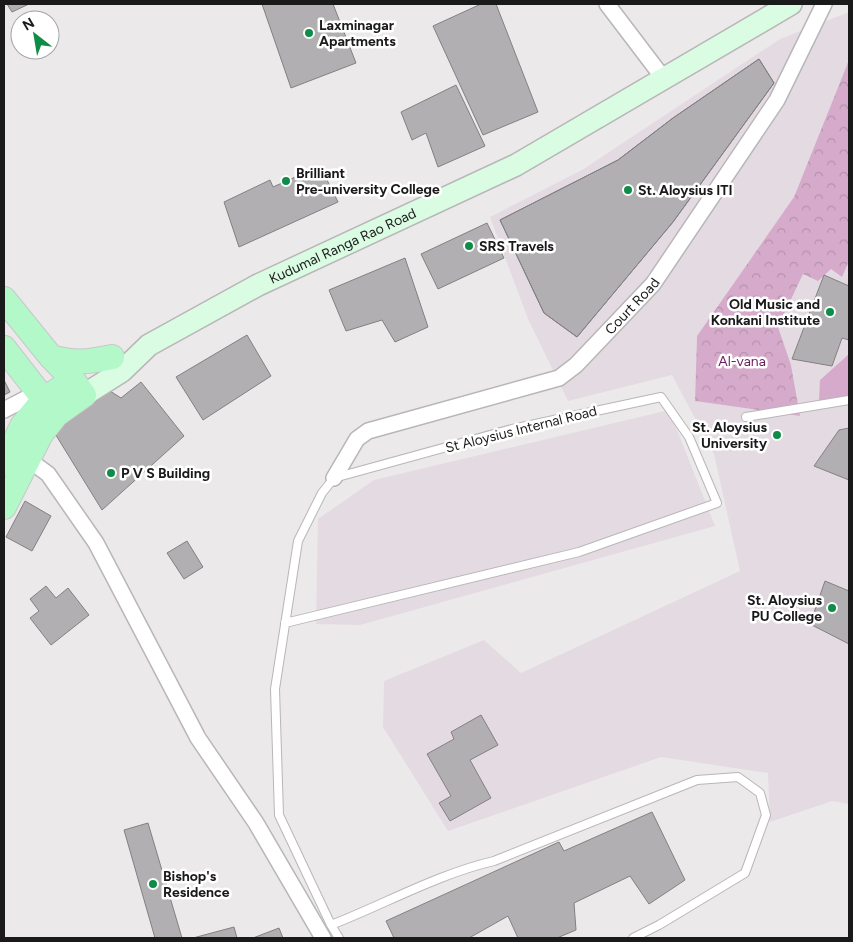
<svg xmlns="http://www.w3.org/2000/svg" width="853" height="942" viewBox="0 0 853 942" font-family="Figtree,sans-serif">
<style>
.built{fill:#e4dae1}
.park{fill:url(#park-crowns)}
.garden{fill:#d5aaca}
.building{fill:#b2afb2;stroke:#838082}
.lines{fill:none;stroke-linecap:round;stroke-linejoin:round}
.service-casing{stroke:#b9b6b8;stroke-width:10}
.minor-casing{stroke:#b9b6b8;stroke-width:18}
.secondary-casing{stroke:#b9b6b8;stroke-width:24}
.primary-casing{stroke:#c8c8c8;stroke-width:26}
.service{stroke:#fff;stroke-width:8}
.minor{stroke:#fff;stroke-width:15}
.secondary{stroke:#d9fce3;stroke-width:21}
.primary{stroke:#b2f8c8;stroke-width:24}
.poi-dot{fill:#0e8c48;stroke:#fff;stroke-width:2}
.labels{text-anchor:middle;stroke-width:5;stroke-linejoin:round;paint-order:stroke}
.poi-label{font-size:14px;font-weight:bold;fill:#1b1a1a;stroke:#fff;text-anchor:start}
.street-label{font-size:14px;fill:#1b1a1a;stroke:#fff}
.park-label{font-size:14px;fill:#6a1f5d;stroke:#fff}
</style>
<defs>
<pattern id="park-crowns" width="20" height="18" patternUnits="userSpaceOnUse" patternTransform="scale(1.25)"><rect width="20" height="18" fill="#d5aaca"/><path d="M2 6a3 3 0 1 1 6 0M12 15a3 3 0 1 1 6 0" fill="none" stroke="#b692ad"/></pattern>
</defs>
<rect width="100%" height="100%" fill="#ece9eb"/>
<path class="built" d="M 849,12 L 849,60 L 794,197 L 697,336 L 695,401 L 800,416 L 791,365 L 778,327 L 803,274 L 831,269 L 842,276 L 849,261 L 849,269 L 847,274 L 849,275 L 849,286 L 824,276 L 792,358 L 832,366 L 842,338 L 849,340 L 849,354 L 820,380 L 849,397 L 849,591 L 825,581 L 810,624 L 849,644 L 849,804 L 832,801 L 770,822 L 768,773 L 661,757 L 448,831 L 383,727 L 384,681 L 484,640 L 521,673 L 740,571 L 714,454 L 672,375 L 568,401 L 528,319 L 490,217 L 582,170 L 780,39 Z
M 669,410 L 715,526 L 360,625 L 316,624 L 318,519 L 374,480 Z"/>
<path class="park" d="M 849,60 L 849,261 L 842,277 L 831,269 L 818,281 L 803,274 L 778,327 L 791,365 L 800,416 L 695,401 L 697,336 L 794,197 Z"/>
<path class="garden" d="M 849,354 L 849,397 L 819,401 L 820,380 Z"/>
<path class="building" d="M 7,4 L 29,4 L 12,12 Z
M 262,4 L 333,4 L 356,63 L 291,88 Z
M 481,4 L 496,4 L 538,112 L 483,135 L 433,26 Z
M 759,59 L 774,83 L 673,222 L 577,337 L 544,313 L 500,220 L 618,160 L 673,118 Z
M 759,59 L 774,83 L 673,222 L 577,337 L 544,313 L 500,220 L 618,160 L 673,118 Z
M 456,85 L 485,146 L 438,167 L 426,133 L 412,140 L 401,112 Z
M 320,166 L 338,202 L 239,247 L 224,202 L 270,180 L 273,187 Z
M 487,223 L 504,258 L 438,289 L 421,254 Z
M 405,258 L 428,327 L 395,342 L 382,320 L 346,331 L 329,290 Z
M 824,275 L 849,286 L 849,340 L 842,338 L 832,366 L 792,359 Z
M 247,335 L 271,376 L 203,420 L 176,377 Z
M 4,380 L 10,392 L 4,395 Z
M 141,382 L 184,436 L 102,510 L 54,432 L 110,391 L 121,398 Z
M 849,428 L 849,480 L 814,466 L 839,430 Z
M 25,501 L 51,516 L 32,551 L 6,537 Z
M 187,541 L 203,567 L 184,579 L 167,553 Z
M 825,581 L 849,591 L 849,644 L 810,624 Z
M 46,586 L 56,598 L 68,588 L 89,615 L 51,645 L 30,618 L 39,611 L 30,599 Z
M 481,715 L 498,745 L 470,760 L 491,798 L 450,821 L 439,803 L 451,796 L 427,754 L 454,739 L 451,732 Z
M 652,812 L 685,880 L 649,904 L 630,876 L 574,903 L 576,930 L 557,938 L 518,938 L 508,916 L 469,938 L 394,938 L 386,921 L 559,842 L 564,851 Z
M 148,823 L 182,938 L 155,938 L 124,830 Z
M 234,927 L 237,938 L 193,938 Z
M 279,928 L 283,938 L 253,938 Z"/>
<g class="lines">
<g class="service-casing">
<path id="service" d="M 746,417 L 849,400
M 285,623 L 579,552 L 717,503 L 689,437 L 661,397 L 512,429 L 334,478 L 322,493 L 298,541 L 275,689 L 279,815 L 331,925 L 339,938
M 331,925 C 385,904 438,874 494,861 L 697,780 L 738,777 L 760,793 L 766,815 L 745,873 L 659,925 L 633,938"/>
</g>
<g class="minor-casing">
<g id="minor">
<path d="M 607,4 L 664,79"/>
<path d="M 4,410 L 27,398"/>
<path d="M 29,460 L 48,474 L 96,543 L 198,738 L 256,823 L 323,938"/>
<path id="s1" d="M 334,478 L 357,439 L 368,431 L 559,378 L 576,365 L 653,284 L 777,100 L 824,4"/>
</g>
</g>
<g class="secondary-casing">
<g id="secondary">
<path id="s2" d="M 84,395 L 122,371 L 149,345 L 258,285 L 516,165 L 791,4"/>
</g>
</g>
<g class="primary-casing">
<path id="primary" d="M 4,299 L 51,357 L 73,380 L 84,395 L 56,415 L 41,434 L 4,507
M 4,348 L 53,411
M 51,357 C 76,364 87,362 112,357
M 4,464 L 22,426 L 44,399 L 73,380"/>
</g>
<use href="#service" class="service"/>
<use href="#minor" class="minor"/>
<use href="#secondary" class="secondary"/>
<use href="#primary" class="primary"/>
</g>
<g class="poi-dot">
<circle cx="309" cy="33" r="5"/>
<circle cx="286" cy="181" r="5"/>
<circle cx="628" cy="190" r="5"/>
<circle cx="469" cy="246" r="5"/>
<circle cx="830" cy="312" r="5"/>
<circle cx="777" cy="435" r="5"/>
<circle cx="111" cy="473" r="5"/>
<circle cx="832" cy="608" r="5"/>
<circle cx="153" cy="884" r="5"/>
</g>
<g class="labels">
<g class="poi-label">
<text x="319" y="30">Laxminagar<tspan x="319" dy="16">Apartments</tspan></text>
<text x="296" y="178">Brilliant<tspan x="296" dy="16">Pre-university College</tspan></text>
<text x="638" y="195">St. Aloysius ITI</text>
<text x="479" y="251">SRS Travels</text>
<text x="820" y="309" text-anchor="end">Old Music and<tspan x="820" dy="16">Konkani Institute</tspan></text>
<text x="767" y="432" text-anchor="end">St. Aloysius<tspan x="767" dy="16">University</tspan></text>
<text x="121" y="478">P V S Building</text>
<text x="822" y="605" text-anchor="end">St. Aloysius<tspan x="822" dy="16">PU College</tspan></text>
<text x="163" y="881">Bishop's<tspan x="163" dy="16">Residence</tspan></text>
</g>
<g class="street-label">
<text dy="5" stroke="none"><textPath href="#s2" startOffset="300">Kudumal Ranga Rao Road</textPath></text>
<text dy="5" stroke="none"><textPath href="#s1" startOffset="360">Court Road</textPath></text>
<text transform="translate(521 429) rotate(-14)" y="5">St Aloysius Internal Road</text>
</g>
<g class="park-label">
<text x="742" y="366">Al-vana</text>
</g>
</g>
<rect width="853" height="942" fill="none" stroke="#1b1a1a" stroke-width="10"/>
<g transform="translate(35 35) rotate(329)"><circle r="24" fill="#ffffff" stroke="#a4a3a3"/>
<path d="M0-4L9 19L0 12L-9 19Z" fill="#0e8c48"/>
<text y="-8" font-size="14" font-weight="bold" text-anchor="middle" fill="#1b1a1a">N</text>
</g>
</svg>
